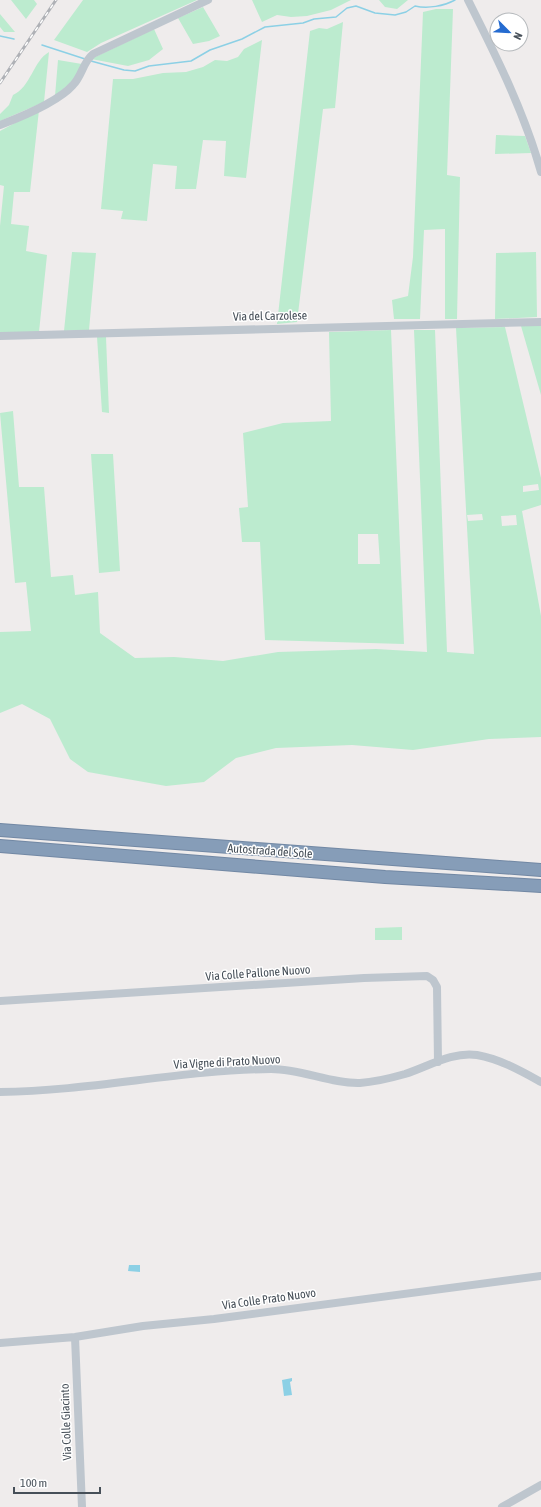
<svg xmlns="http://www.w3.org/2000/svg" width="541" height="1507" viewBox="0 0 541 1507" font-family="'Asap Condensed',sans-serif">
<style>
.green{fill:#bcebcf;fill-rule:evenodd}
.water{fill:#8cd0e5}
.lines{fill:none;stroke-linecap:round;stroke-linejoin:round}
.stream{stroke:#8cd0e5;stroke-width:1.5}
.highway-casing{stroke:#7288a4;stroke-width:14}
.minor{stroke:#bec6ce;stroke-width:8}
.highway{stroke:#869db8;stroke-width:12}
.rail-casing{stroke:#afb1b6;stroke-width:3}
.rail{stroke:#fff;stroke-width:1.5;stroke-dasharray:4.5;stroke-linecap:butt}
.labels{text-anchor:middle;stroke-width:3;stroke-linejoin:round;paint-order:stroke}
.street-label{font-size:12px;fill:#464f58;stroke:#fff}
</style>
<rect width="100%" height="100%" fill="#efecec"/>
<path class="green" d="M 11,0 L 34,0 L 37,4 L 26,19 Z
M 83,0 L 197,0 L 101,43 L 87,52 L 54,40 Z
M 252,0 L 351,0 L 331,10 L 307,16 L 291,17 L 277,15 L 262,22 Z
M 379,0 L 408,0 L 397,9 L 385,7 Z
M 203,7 L 220,36 L 209,41 L 193,44 L 178,18 Z
M 436,9 L 453,9 L 447,175 L 460,177 L 457,319 L 445,319 L 445,229 L 424,230 L 420,319 L 394,319 L 392,300 L 408,296 L 413,257 L 423,12 Z
M 0,14 L 15,32 L 4,32 L 0,27 Z
M 343,22 L 335,108 L 323,109 L 297,322 L 277,324 L 310,31 L 319,28 L 327,29 Z
M 154,29 L 163,49 L 149,60 L 128,66 L 91,59 Z
M 262,40 L 246,178 L 224,176 L 226,141 L 203,140 L 196,189 L 175,189 L 177,166 L 153,164 L 147,221 L 121,219 L 123,211 L 101,209 L 113,79 L 133,79 L 163,73 L 186,72 L 203,67 L 215,60 L 227,61 L 238,57 L 244,49 Z
M 49,52 L 44,102 L 0,121 L 0,114 L 9,105 L 13,95 C 31,87 33,61 49,52 Z
M 58,60 L 82,64 L 76,78 L 55,96 Z
M 39,110 L 30,192 L 14,192 L 11,224 L 29,226 L 26,251 L 47,255 L 39,332 L 0,333 L 0,226 L 4,186 L 0,185 L 0,131 Z
M 496,135 L 525,136 L 531,153 L 495,154 Z
M 72,252 L 96,253 L 89,330 L 64,331 Z
M 536,252 L 537,317 L 495,319 L 496,253 Z
M 521,326 L 541,326 L 541,395 Z
M 505,327 L 541,478 L 541,505 L 522,511 L 541,616 L 541,737 L 489,739 L 413,750 L 352,745 L 276,748 L 236,758 L 204,782 L 166,786 L 88,772 L 70,759 L 50,719 L 22,704 L 0,713 L 0,632 L 31,631 L 26,582 L 15,583 L 0,413 L 13,411 L 19,487 L 44,487 L 51,577 L 73,575 L 75,595 L 98,592 L 100,633 L 135,658 L 174,657 L 223,661 L 278,652 L 376,649 L 427,652 L 414,330 L 435,330 L 447,652 L 474,654 L 456,328 ZM 538,484 L 539,490 L 523,492 L 523,486 ZM 482,514 L 483,520 L 468,521 L 467,515 ZM 516,515 L 517,525 L 502,526 L 501,516 Z
M 391,330 L 404,644 L 265,640 L 260,542 L 242,542 L 239,508 L 248,507 L 243,433 L 283,423 L 331,421 L 329,332 ZM 358,534 L 378,534 L 380,564 L 358,564 Z
M 97,337 L 106,337 L 109,413 L 102,412 Z
M 91,454 L 113,454 L 120,571 L 99,573 Z
M 402,927 L 402,940 L 375,940 L 375,928 Z"/>
<path class="water" d="M 129,1265 L 140,1265 L 140,1272 L 128,1271 Z
M 292,1378 L 292,1381 L 290,1382 L 292,1395 L 284,1396 L 282,1380 Z"/>
<g class="lines">
<path class="stream" d="M 0,36 L 14,39
M 42,45 L 85,59
M 91,61 L 124,70 L 135,71 L 149,66 L 191,61 L 210,50 L 242,39 L 265,27 L 303,23 L 314,19 L 336,17 L 347,8 L 356,6 L 375,13 L 395,15 L 406,12 L 415,6 C 428,9 444,6 455,0"/>
<g class="highway-casing">
<path id="highway" d="M 0,830 L 541,870
M 0,846 L 385,877 L 541,886"/>
</g>
<path class="minor" d="M 468,0 C 496,56 524,111 541,172
M 0,125 C 21,117 58,102 73,85 C 82,76 83,62 93,54 L 208,0
M 0,336 L 541,322
M 0,1001 L 364,978 L 427,976 L 433,980 L 437,987 L 438,1062
M 0,1092 C 91,1091 180,1070 271,1069 C 302,1069 331,1084 360,1083 C 375,1082 391,1078 405,1074 C 427,1067 453,1051 477,1055 C 500,1059 521,1071 541,1082
M 75,1337 L 82,1507
M 0,1343 L 75,1337 L 143,1326 L 214,1319 L 541,1276
M 502,1507 L 541,1485"/>
<use href="#highway" class="highway"/>
<g class="rail-casing">
<path id="rail" d="M 0,83 L 56,0"/>
</g>
<use href="#rail" class="rail"/>
</g>
<g class="labels">
<g class="street-label">
<text transform="translate(270 316) rotate(-1)" y="4">Via del Carzolese</text>
<text transform="translate(270 851) rotate(4)" y="4">Autostrada del Sole</text>
<text transform="translate(258 973) rotate(-4)" y="4">Via Colle Pallone Nuovo</text>
<text transform="translate(227 1062) rotate(-3)" y="4">Via Vigne di Prato Nuovo</text>
<text transform="translate(269 1299) rotate(-8)" y="4">Via Colle Prato Nuovo</text>
<text transform="translate(66 1422) rotate(-92)" y="4">Via Colle Giacinto</text>
</g>
</g>
<g transform="translate(509 32) rotate(114)"><circle r="19" fill="#ffffff" stroke="#b5b9bc"/>
<path d="M0-3L7 15L0 10L-7 15Z" fill="#256bd0"/>
<text y="-6" font-size="11" font-weight="bold" text-anchor="middle" fill="#464f58">N</text>
</g>
<path d="M14 1487v6h86v-6" fill="none" stroke="#464f58" stroke-width="2"/>
<text x="20" y="1487" font-size="12" fill="#464f58" stroke="#ffffff" stroke-width="3" paint-order="stroke">100 m</text>
</svg>
